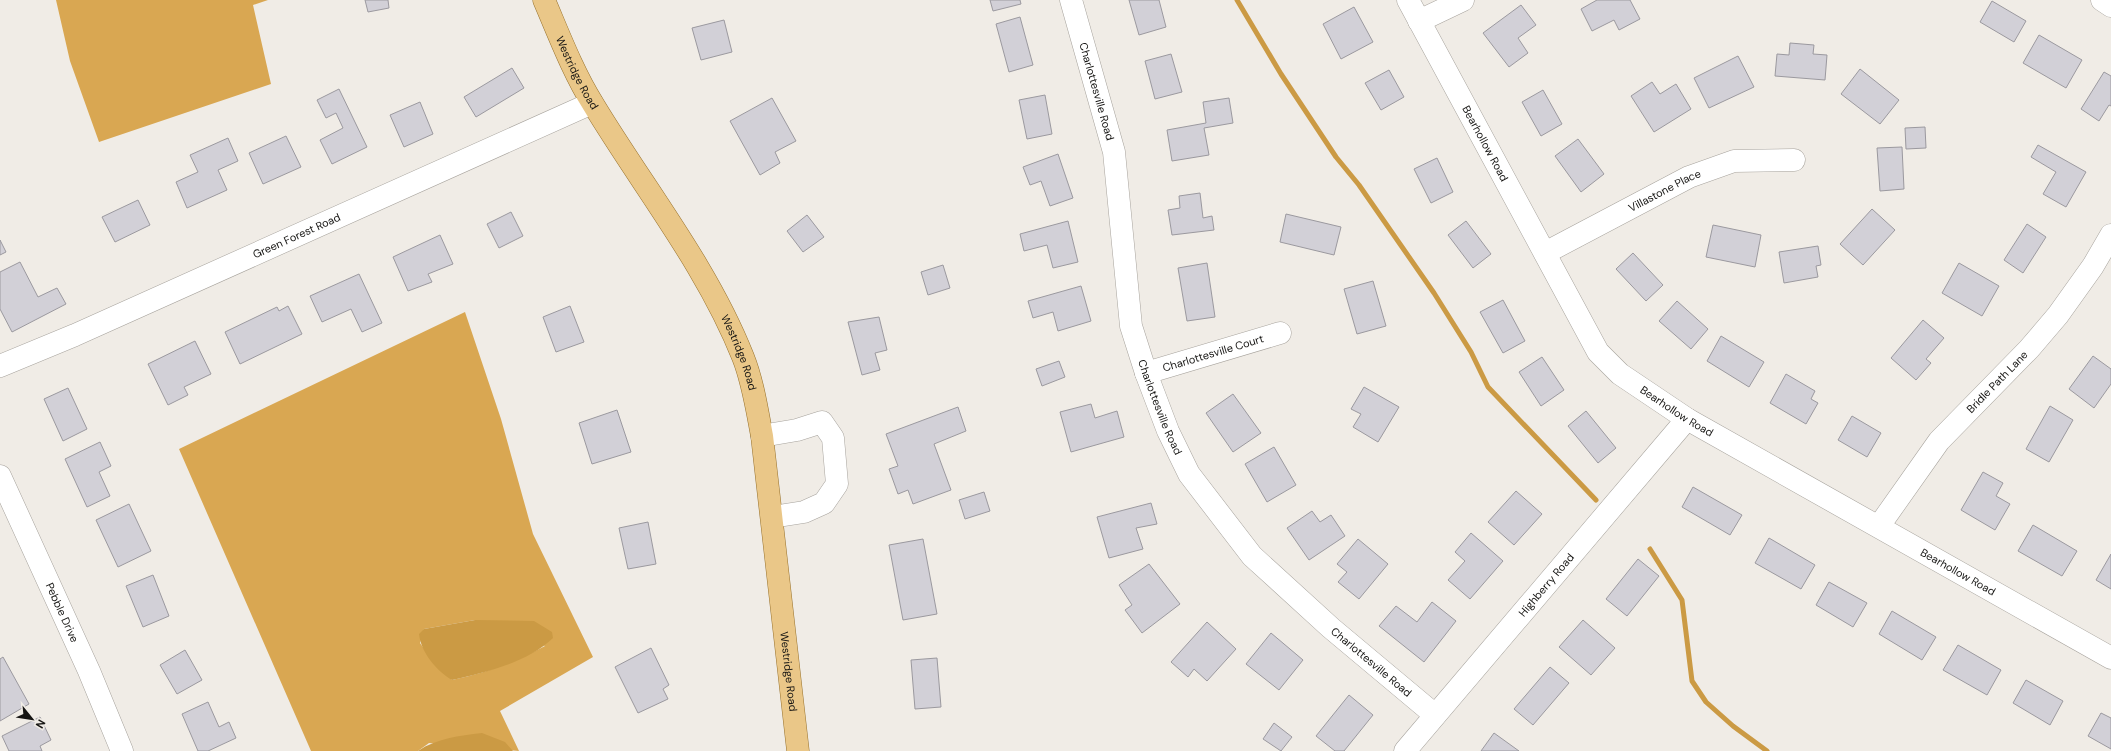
<svg xmlns="http://www.w3.org/2000/svg" width="2111" height="751" viewBox="0 0 2111 751" font-family="'DM Sans',sans-serif">
<style>
.forest{fill:#d9a752;fill-rule:evenodd}
.water{fill:#cb9a44}
.lines{fill:none;stroke-linecap:round;stroke-linejoin:round}
.stream{stroke:#cb9a44;stroke-width:5}
.building{fill:#d2d0d7;stroke:#9b999f}
.minor-casing{stroke:#a7a39d;stroke-width:23}
.major-casing{stroke:#97712c;stroke-width:23}
.minor{stroke:#fff;stroke-width:22}
.major{stroke:#eac788;stroke-width:22}
.labels{text-anchor:middle;stroke-width:3;stroke-linejoin:round;paint-order:stroke}
.street-label{font-size:11px;fill:#161513;stroke:#f0ece6}
</style>
<rect width="100%" height="100%" fill="#f0ece6"/>
<path class="forest" d="M 56,0 L 268,0 L 253,5 L 271,84 L 99,142 L 70,61 Z
M 465,312 L 501,419 L 533,534 L 593,657 L 500,711 L 519,751 L 429,743 L 418,751 L 311,751 L 179,449 ZM 475,620 L 545,646 C 515,662 486,673 452,680 L 429,656 L 420,643 L 424,629 Z"/>
<path class="water" d="M 475,620 L 534,621 L 552,632 L 553,638 C 527,663 486,672 452,680 C 437,671 421,653 419,634 L 424,629 Z
M 482,733 L 505,742 L 513,751 L 418,751 C 437,738 459,736 482,733 Z"/>
<g class="lines">
<path class="stream" d="M 1237,0 L 1281,74 L 1336,157 L 1359,185 L 1434,293 L 1471,352 L 1488,387 L 1596,500
M 1650,549 L 1682,600 L 1692,681 L 1706,702 L 1733,726 L 1767,751"/>
</g>
<path class="building" d="M 365,0 L 388,0 L 389,8 L 368,12 Z
M 990,0 L 1020,0 L 1021,4 L 993,11 Z
M 1129,0 L 1159,0 L 1166,27 L 1139,35 Z
M 1597,0 L 1630,0 L 1640,19 L 1619,30 L 1614,20 L 1592,31 L 1581,9 Z
M 1992,1 L 2026,21 L 2014,42 L 1980,22 Z
M 1521,5 L 1536,25 L 1518,38 L 1528,53 L 1509,67 L 1483,33 Z
M 1354,7 L 1373,42 L 1341,59 L 1323,24 Z
M 1020,17 L 1033,65 L 1009,72 L 996,24 Z
M 724,20 L 732,52 L 701,60 L 692,28 Z
M 2039,35 L 2082,60 L 2066,88 L 2023,63 Z
M 1790,43 L 1814,45 L 1813,54 L 1827,55 L 1825,80 L 1775,76 L 1777,54 L 1789,55 Z
M 1171,54 L 1182,92 L 1155,99 L 1145,61 Z
M 1738,56 L 1754,87 L 1709,108 L 1694,78 Z
M 512,68 L 524,88 L 476,117 L 464,97 Z
M 1860,69 L 1899,100 L 1880,124 L 1841,94 Z
M 1389,70 L 1404,97 L 1381,110 L 1365,83 Z
M 2104,72 L 2111,76 L 2111,106 L 2109,105 L 2099,121 L 2081,109 Z
M 1652,82 L 1660,94 L 1676,84 L 1691,109 L 1654,132 L 1631,96 Z
M 339,89 L 367,147 L 332,164 L 320,140 L 343,128 L 336,113 L 326,118 L 317,100 Z
M 1543,90 L 1562,124 L 1541,136 L 1522,102 Z
M 1045,95 L 1052,134 L 1027,139 L 1019,100 Z
M 772,98 L 796,141 L 775,152 L 780,163 L 760,175 L 730,121 Z
M 1229,98 L 1233,123 L 1204,128 L 1209,155 L 1172,161 L 1167,130 L 1206,123 L 1203,102 Z
M 420,102 L 433,134 L 404,147 L 390,115 Z
M 1925,127 L 1926,148 L 1906,149 L 1905,128 Z
M 286,136 L 301,167 L 263,184 L 249,153 Z
M 228,138 L 238,161 L 218,170 L 227,190 L 187,208 L 176,182 L 198,172 L 190,155 Z
M 1578,139 L 1604,174 L 1581,192 L 1555,156 Z
M 2038,145 L 2086,172 L 2066,207 L 2043,194 L 2056,172 L 2031,157 Z
M 1902,147 L 1904,189 L 1880,191 L 1877,148 Z
M 1058,154 L 1073,198 L 1050,206 L 1041,181 L 1030,185 L 1023,167 Z
M 1437,158 L 1453,192 L 1431,203 L 1414,169 Z
M 1200,193 L 1203,218 L 1212,216 L 1214,230 L 1172,235 L 1168,210 L 1180,208 L 1179,196 Z
M 138,200 L 150,225 L 115,242 L 102,217 Z
M 1872,209 L 1895,230 L 1863,265 L 1840,244 Z
M 511,212 L 523,236 L 499,248 L 487,224 Z
M 1286,214 L 1341,227 L 1334,255 L 1280,242 Z
M 807,215 L 824,237 L 803,252 L 787,231 Z
M 1068,221 L 1078,262 L 1053,268 L 1047,245 L 1024,251 L 1020,234 Z
M 1466,221 L 1491,254 L 1473,268 L 1448,235 Z
M 2027,224 L 2046,237 L 2023,273 L 2004,260 Z
M 1713,225 L 1761,235 L 1755,267 L 1706,257 Z
M 440,235 L 453,264 L 428,274 L 432,282 L 408,291 L 393,257 Z
M 0,240 L 6,252 L 0,255 Z
M 1818,246 L 1821,265 L 1816,266 L 1818,277 L 1784,283 L 1779,252 Z
M 1633,253 L 1663,285 L 1646,301 L 1616,269 Z
M 20,262 L 38,297 L 57,288 L 66,304 L 12,332 L 0,309 L 0,272 Z
M 1207,263 L 1215,317 L 1187,321 L 1178,268 Z
M 1959,263 L 1999,286 L 1982,316 L 1942,293 Z
M 943,265 L 950,288 L 928,295 L 921,272 Z
M 359,274 L 382,323 L 362,332 L 351,309 L 322,322 L 310,296 Z
M 1373,281 L 1386,326 L 1357,334 L 1344,289 Z
M 1081,286 L 1091,321 L 1058,331 L 1053,312 L 1033,318 L 1028,301 Z
M 1503,300 L 1525,341 L 1503,353 L 1480,312 Z
M 1677,301 L 1708,329 L 1691,349 L 1659,321 Z
M 288,306 L 302,334 L 240,364 L 225,332 L 277,307 L 279,311 Z
M 570,306 L 584,342 L 556,352 L 543,317 Z
M 879,317 L 887,350 L 875,353 L 880,370 L 862,375 L 848,322 Z
M 1923,320 L 1944,338 L 1926,359 L 1931,363 L 1916,380 L 1891,358 Z
M 1721,336 L 1764,362 L 1749,387 L 1707,361 Z
M 195,341 L 211,374 L 184,387 L 188,395 L 168,405 L 148,364 Z
M 2093,356 L 2111,369 L 2111,384 L 2094,408 L 2069,389 Z
M 1542,357 L 1564,390 L 1541,406 L 1519,372 Z
M 1059,361 L 1065,377 L 1042,386 L 1036,369 Z
M 1786,374 L 1815,391 L 1811,399 L 1818,403 L 1806,424 L 1770,403 Z
M 1364,387 L 1399,407 L 1378,442 L 1353,427 L 1361,414 L 1351,409 Z
M 68,388 L 87,429 L 63,441 L 44,399 Z
M 1233,394 L 1261,433 L 1233,452 L 1206,413 Z
M 1091,404 L 1095,418 L 1117,411 L 1124,437 L 1071,452 L 1060,412 Z
M 2050,406 L 2073,420 L 2049,462 L 2026,449 Z
M 958,407 L 966,431 L 934,444 L 951,490 L 913,504 L 908,490 L 898,494 L 889,469 L 898,466 L 886,434 Z
M 617,410 L 631,452 L 592,464 L 579,423 Z
M 1586,411 L 1616,448 L 1598,463 L 1568,426 Z
M 1852,416 L 1881,433 L 1867,457 L 1838,440 Z
M 100,442 L 111,466 L 99,472 L 110,496 L 87,507 L 65,459 Z
M 1274,447 L 1296,485 L 1267,502 L 1245,464 Z
M 1983,472 L 2003,483 L 1996,496 L 2010,504 L 1995,530 L 1961,510 Z
M 1693,487 L 1742,515 L 1730,535 L 1682,507 Z
M 1516,491 L 1542,514 L 1514,545 L 1488,522 Z
M 984,492 L 990,511 L 965,519 L 959,500 Z
M 1151,503 L 1157,524 L 1136,528 L 1143,549 L 1109,558 L 1097,517 Z
M 129,504 L 151,551 L 118,567 L 96,520 Z
M 1312,511 L 1320,522 L 1331,515 L 1345,536 L 1309,560 L 1287,528 Z
M 648,522 L 656,564 L 628,569 L 619,528 Z
M 2033,525 L 2077,551 L 2062,576 L 2018,551 Z
M 1471,533 L 1503,561 L 1470,599 L 1448,580 L 1465,561 L 1455,552 Z
M 1769,538 L 1815,565 L 1801,589 L 1755,563 Z
M 923,539 L 937,614 L 903,620 L 889,545 Z
M 1358,539 L 1388,564 L 1359,599 L 1338,582 L 1347,572 L 1337,564 Z
M 2111,554 L 2111,589 L 2096,580 Z
M 1638,559 L 1659,576 L 1627,616 L 1606,599 Z
M 1149,564 L 1180,604 L 1142,633 L 1125,610 L 1132,605 L 1119,585 Z
M 153,575 L 169,616 L 143,627 L 126,586 Z
M 1829,582 L 1867,603 L 1853,627 L 1816,605 Z
M 1432,602 L 1456,621 L 1424,662 L 1379,626 L 1396,606 L 1417,622 Z
M 1892,611 L 1936,637 L 1922,660 L 1879,634 Z
M 1583,620 L 1615,648 L 1591,675 L 1559,647 Z
M 1207,622 L 1236,649 L 1207,681 L 1194,669 L 1188,677 L 1171,662 Z
M 1271,633 L 1303,660 L 1279,690 L 1246,664 Z
M 1958,645 L 2001,670 L 1987,695 L 1943,670 Z
M 651,648 L 669,685 L 663,689 L 668,699 L 638,713 L 615,667 Z
M 185,650 L 202,680 L 177,694 L 160,665 Z
M 3,657 L 29,704 L 0,721 L 0,659 Z
M 937,658 L 941,707 L 915,709 L 911,660 Z
M 1550,667 L 1569,683 L 1533,725 L 1514,709 Z
M 2026,680 L 2063,701 L 2050,725 L 2013,703 Z
M 1349,695 L 1373,715 L 1344,751 L 1335,751 L 1316,736 Z
M 208,702 L 219,727 L 229,722 L 236,738 L 208,751 L 198,751 L 182,714 Z
M 2101,713 L 2111,718 L 2111,749 L 2088,736 Z
M 40,717 L 51,740 L 40,746 L 42,751 L 9,751 L 2,736 Z
M 1274,723 L 1292,737 L 1281,751 L 1263,739 Z
M 1494,733 L 1519,751 L 1481,751 Z"/>
<g class="lines">
<g class="minor-casing">
<g id="minor">
<path id="s1" d="M 1071,0 L 1114,152 L 1131,326 L 1146,373 L 1168,431 L 1189,474 L 1252,556 L 1331,628 L 1435,715"/>
<path id="s2" d="M 1408,0 L 1598,352 L 1620,374 L 1687,419 L 2111,658"/>
<path d="M 2102,0 L 2111,6"/>
<path d="M 1419,21 L 1463,0"/>
<path id="s3" d="M 1545,253 L 1689,177 L 1734,161 L 1794,160"/>
<path id="s4" d="M 0,366 L 75,335 L 592,103"/>
<path id="s5" d="M 1146,373 L 1280,333"/>
<path d="M 762,436 L 797,430 L 822,422 L 833,438 L 837,484 L 824,503 L 804,512 L 772,517"/>
<path id="s6" d="M 0,476 L 89,671 L 122,751"/>
<path id="s7" d="M 1879,526 L 1939,441 L 2029,349 L 2058,315 L 2093,266 L 2111,235"/>
<path id="s8" d="M 1405,751 L 1687,419"/>
</g>
</g>
<g class="major-casing">
<g id="major">
<path id="s9" d="M 544,0 C 559,35 573,72 593,104 C 643,187 707,266 743,357 C 753,382 757,410 762,436 L 798,751"/>
</g>
</g>
<use href="#minor" class="minor"/>
<use href="#major" class="major"/>
</g>
<g class="labels">
<g class="street-label">
<text dy="4" stroke="none"><textPath href="#s9" startOffset="80">Westridge Road</textPath></text>
<text dy="4" stroke="none"><textPath href="#s1" startOffset="95">Charlottesville Road</textPath></text>
<text dy="4" stroke="none"><textPath href="#s2" startOffset="163">Bearhollow Road</textPath></text>
<text dy="4" stroke="none"><textPath href="#s3" startOffset="135">Villastone Place</textPath></text>
<text dy="4" stroke="none"><textPath href="#s4" startOffset="324">Green Forest Road</textPath></text>
<text dy="4" stroke="none"><textPath href="#s9" startOffset="404">Westridge Road</textPath></text>
<text dy="4" stroke="none"><textPath href="#s5" startOffset="70">Charlottesville Court</textPath></text>
<text dy="4" stroke="none"><textPath href="#s7" startOffset="187">Bridle Path Lane</textPath></text>
<text dy="4" stroke="none"><textPath href="#s1" startOffset="419">Charlottesville Road</textPath></text>
<text dy="4" stroke="none"><textPath href="#s2" startOffset="499">Bearhollow Road</textPath></text>
<text dy="4" stroke="none"><textPath href="#s2" startOffset="823">Bearhollow Road</textPath></text>
<text dy="4" stroke="none"><textPath href="#s8" startOffset="218">Highberry Road</textPath></text>
<text dy="4" stroke="none"><textPath href="#s6" startOffset="150">Pebble Drive</textPath></text>
<text dy="4" stroke="none"><textPath href="#s1" startOffset="755">Charlottesville Road</textPath></text>
<text dy="4" stroke="none"><textPath href="#s9" startOffset="728">Westridge Road</textPath></text>
</g>
</g>
<g transform="translate(32 719) rotate(120)" stroke="#f0ece6" stroke-width="3" paint-order="stroke">
<path d="M0-3L7 15L0 10L-7 15Z" fill="#161513"/>
<text y="-6" font-size="11" font-weight="bold" text-anchor="middle" fill="#161513">N</text>
</g>
</svg>
